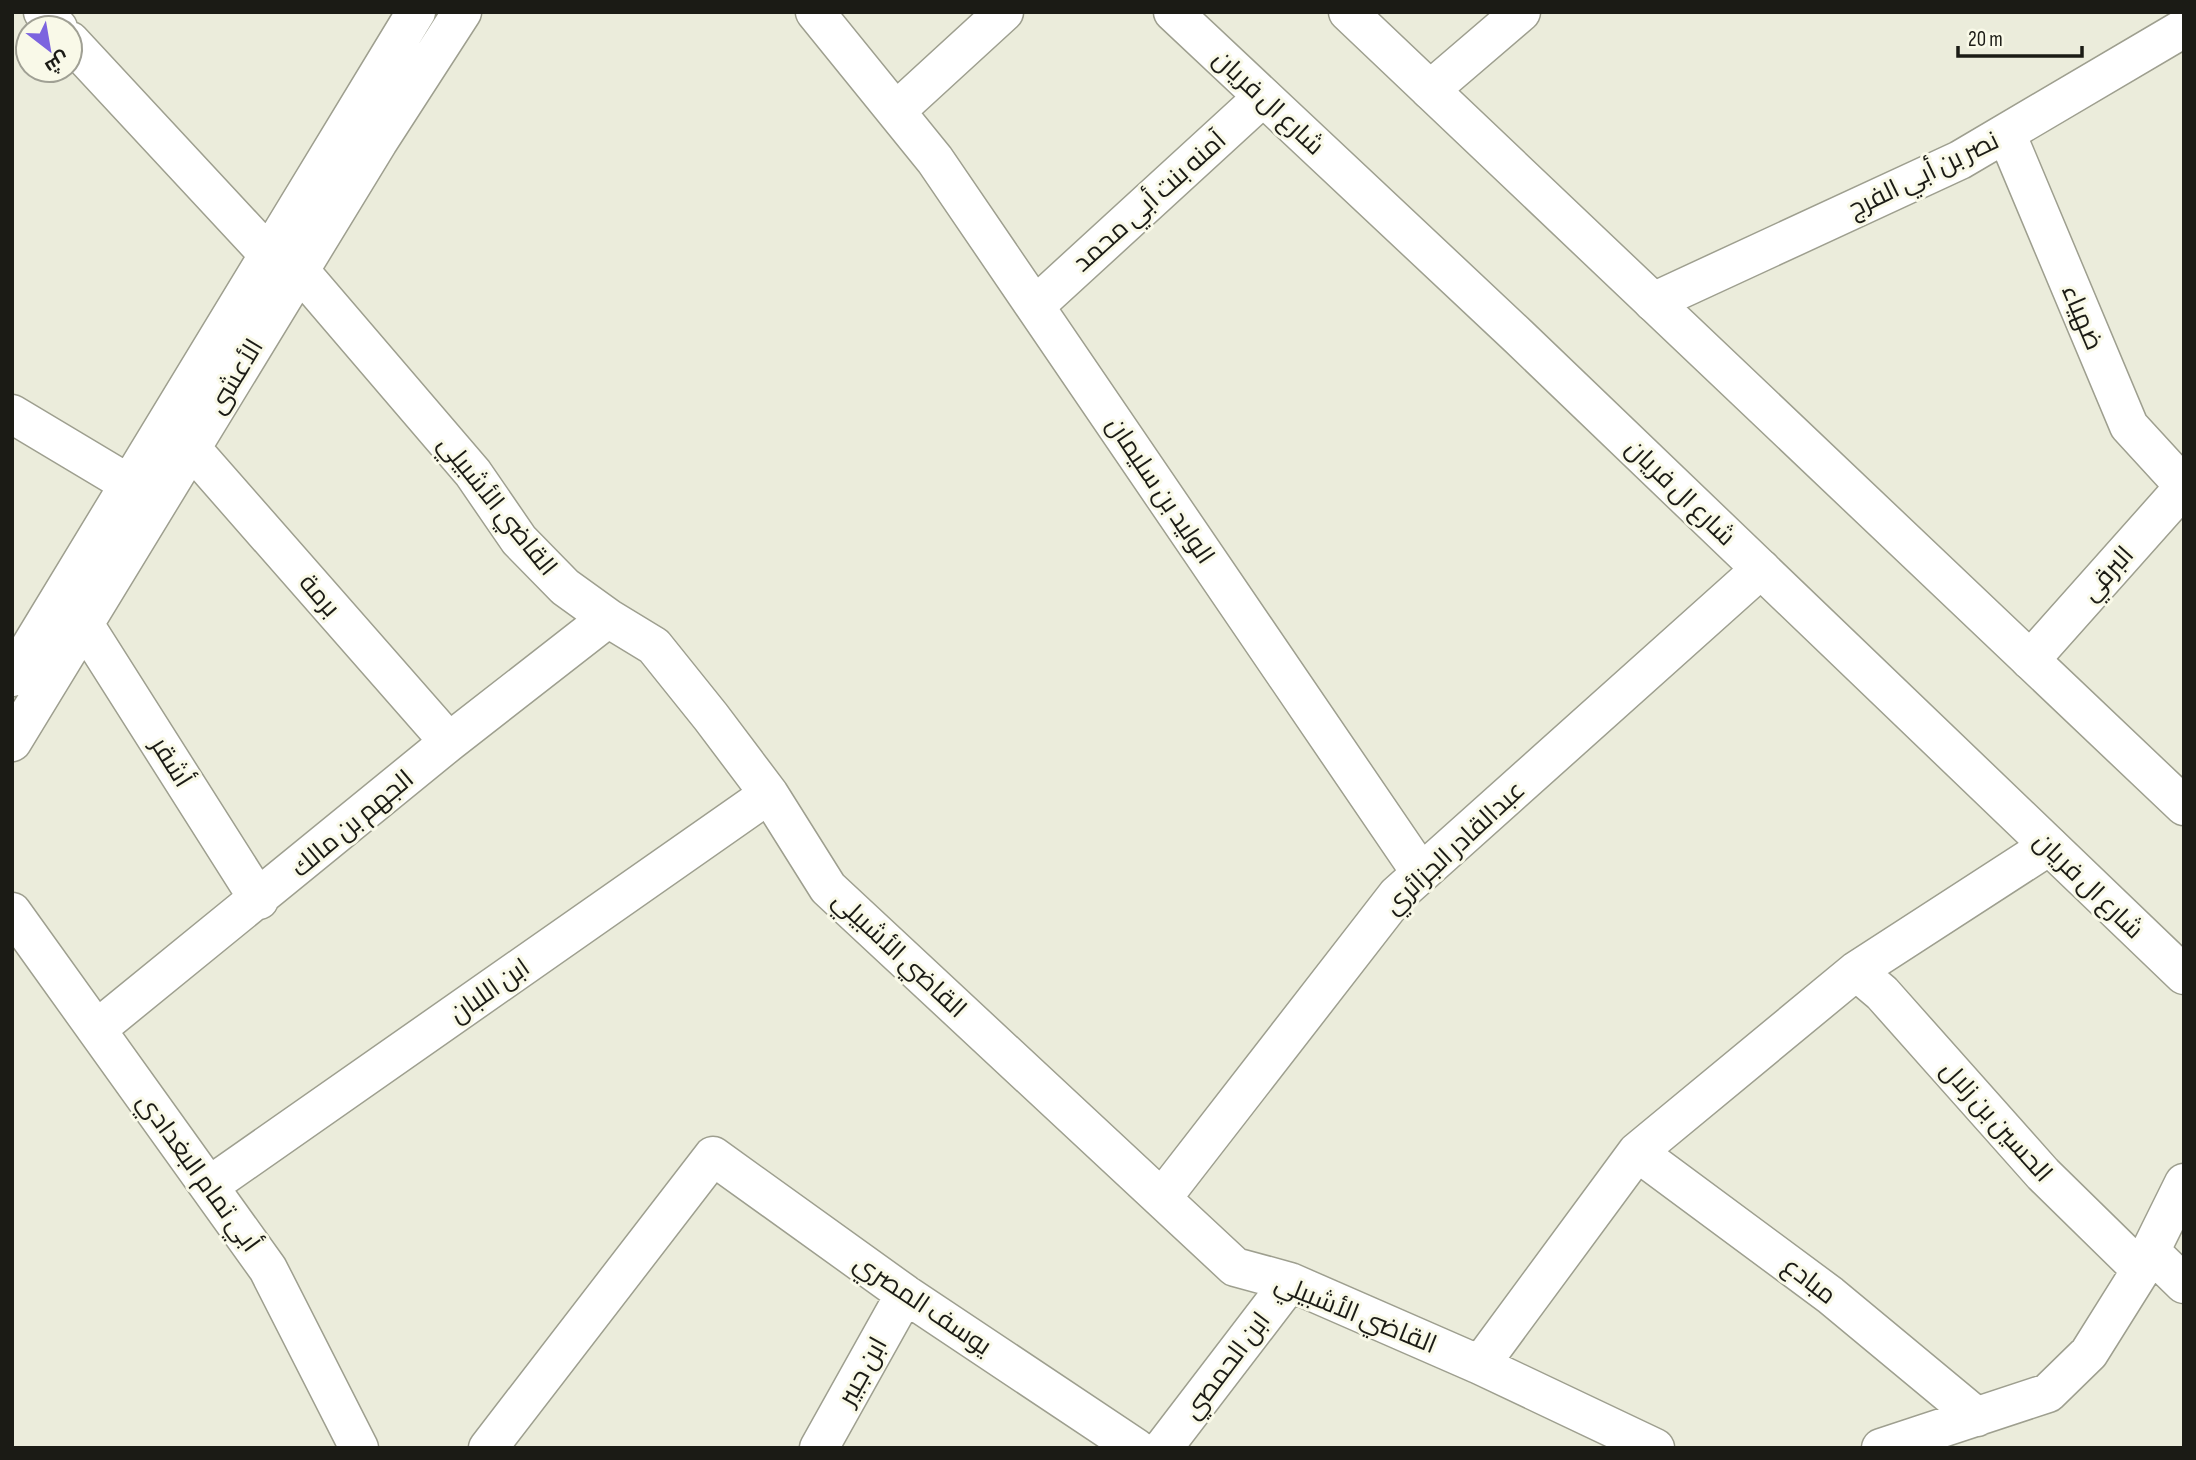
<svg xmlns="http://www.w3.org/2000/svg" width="2196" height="1460" viewBox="0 0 2196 1460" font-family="'Sofia Sans Condensed',Cairo,sans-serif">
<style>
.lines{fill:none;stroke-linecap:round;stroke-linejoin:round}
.minor-casing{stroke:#9e9f8f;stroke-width:41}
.major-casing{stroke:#9e9f8f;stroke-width:41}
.minor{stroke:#fff;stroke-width:38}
.major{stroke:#fff;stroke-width:38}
.labels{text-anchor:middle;stroke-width:6;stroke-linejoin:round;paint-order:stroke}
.street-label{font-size:26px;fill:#1b1b15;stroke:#f9f9e8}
</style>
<rect width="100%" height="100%" fill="#ebecdb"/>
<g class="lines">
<g class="minor-casing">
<path id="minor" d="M 43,12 L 58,28
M 815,12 L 935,160 L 1421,873
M 70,41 L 268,254
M 1430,90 L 1521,12
M 896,111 L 1004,12
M 2006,133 L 2129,426 L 2184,486
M 300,271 L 473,473 L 519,540 L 565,587 L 608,618 L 654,646 L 711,717 L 769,794 L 828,888 L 1235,1267 L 1290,1282 L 1480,1365 L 1655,1448
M 1653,302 L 1960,160 L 2184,28
M 1035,306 L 1263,97
M 12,414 L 129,484
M 191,448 L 449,742
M 84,624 L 259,900
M 2030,660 L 2184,487
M 12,677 L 416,12
M 12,742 L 378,142 L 462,12
M 12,912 L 268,1269 L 359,1448
M 1856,971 L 1882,993 L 2043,1174 L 2141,1270
M 97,1029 L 449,742 L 608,618
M 1637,1152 L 1830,1295 L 1977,1417
M 209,1186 L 769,794
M 1162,1198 L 1397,895 L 1761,569
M 2150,1251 L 2184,1284
M 1480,1365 L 1637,1152 L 1856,971 L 2049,846
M 488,1448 L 713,1156 L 905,1294 L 1136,1448
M 819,1448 L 905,1294
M 1163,1448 L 1290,1282
M 1881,1448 L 2048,1393 L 2089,1353 L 2141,1270 L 2184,1183"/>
</g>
<g class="major-casing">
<path id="major" d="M 1173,12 L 1518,336 L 2184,975
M 1348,12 L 2184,806"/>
</g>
<use href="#minor" class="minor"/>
<use href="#major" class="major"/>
</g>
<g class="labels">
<g class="street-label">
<text transform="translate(1269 102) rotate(43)" y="9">شارع ال فريان</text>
<text transform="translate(1923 174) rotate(-26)" y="9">نصر بن أبي الفرج</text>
<text transform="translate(1149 201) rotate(-42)" y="9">آمنه بنت أبي محمد</text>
<text transform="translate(2083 317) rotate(67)" y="9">ضهياء</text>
<text transform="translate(235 376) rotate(-59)" y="9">الأعشى</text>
<text transform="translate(1161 490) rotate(56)" y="9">الوليد بن سليمان</text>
<text transform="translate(1681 492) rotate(44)" y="9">شارع ال فريان</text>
<text transform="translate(498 505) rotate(51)" y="9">القاضي الأشبيلي</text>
<text transform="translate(2107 573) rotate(-48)" y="9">البرقي</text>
<text transform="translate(320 595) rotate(49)" y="9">برمة</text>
<text transform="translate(172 762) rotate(58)" y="9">أشقر</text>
<text transform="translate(352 823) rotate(-40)" y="9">الجهم بن مالك</text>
<text transform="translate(1454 847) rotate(-43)" y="9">عبدالقادر الجزائري</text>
<text transform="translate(2089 885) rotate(44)" y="9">شارع ال فريان</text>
<text transform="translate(900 954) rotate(43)" y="9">القاضي الأشبيلي</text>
<text transform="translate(489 990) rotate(-35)" y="9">ابن اللبان</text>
<text transform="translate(1997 1121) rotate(48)" y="9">الحسين بن زلال</text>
<text transform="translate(199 1172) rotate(54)" y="9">أبي تمام البغدادي</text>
<text transform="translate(1810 1280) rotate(38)" y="9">مبادع</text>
<text transform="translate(923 1304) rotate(34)" y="9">يوسف المصري</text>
<text transform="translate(1356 1313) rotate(22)" y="9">القاضي الأشبيلي</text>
<text transform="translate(1226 1365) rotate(-53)" y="9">ابن الحمصي</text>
<text transform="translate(862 1371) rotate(-61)" y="9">ابن جبير</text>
</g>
</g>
<rect width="2196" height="1460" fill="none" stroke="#1b1b15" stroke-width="28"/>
<g transform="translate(49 49) rotate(149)"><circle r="33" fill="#f9f9e8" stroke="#a0a094" stroke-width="2"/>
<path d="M0-5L12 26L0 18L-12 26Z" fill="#7c64df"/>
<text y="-10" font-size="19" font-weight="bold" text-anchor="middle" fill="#1b1b15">ش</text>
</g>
<path d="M1958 46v10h124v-10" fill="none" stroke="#1b1b15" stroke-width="3.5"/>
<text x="1968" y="46" font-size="21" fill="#1b1b15" stroke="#f9f9e8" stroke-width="5" paint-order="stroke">20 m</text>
</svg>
